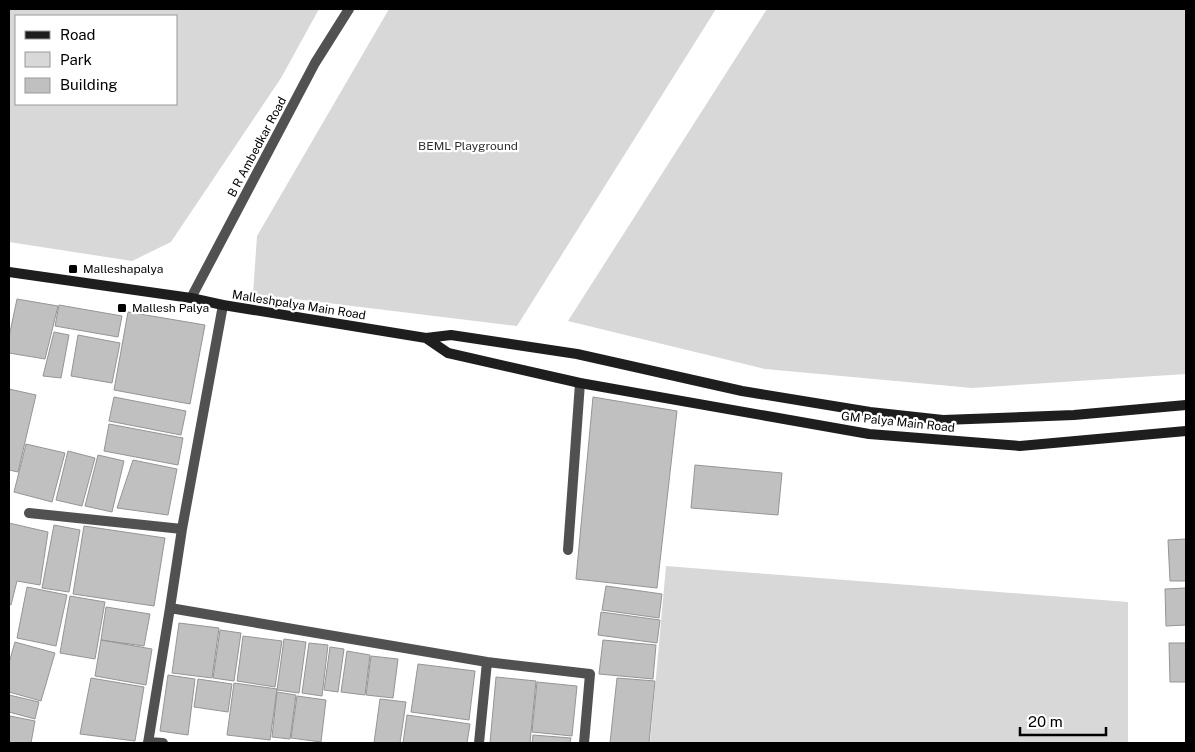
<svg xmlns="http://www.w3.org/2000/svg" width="1195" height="752" viewBox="0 0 1195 752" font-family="'Public Sans',sans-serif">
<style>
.green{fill:#d8d8d8;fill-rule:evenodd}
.building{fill:#c0c0c0;stroke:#959595}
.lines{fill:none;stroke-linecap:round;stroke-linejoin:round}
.lane{stroke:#515151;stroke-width:10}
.street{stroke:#515151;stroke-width:10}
.secondary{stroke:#1e1e1e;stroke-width:10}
.poi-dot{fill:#000;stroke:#fff;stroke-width:2}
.labels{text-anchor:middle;stroke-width:4.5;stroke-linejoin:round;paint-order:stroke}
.park-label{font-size:12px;fill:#2f2f2f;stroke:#fff}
.street-label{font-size:12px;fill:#000;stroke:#fff}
.poi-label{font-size:12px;fill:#000;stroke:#fff;text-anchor:start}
</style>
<rect width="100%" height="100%" fill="#fff"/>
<path class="green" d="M 9,9 L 319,9 L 281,78 L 171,242 L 132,261 L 9,242 ZM 16,16 L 176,16 L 176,104 L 16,104 Z
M 389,9 L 716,9 L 517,326 L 253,294 L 257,236 Z
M 767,9 L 1186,9 L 1186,374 L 972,388 L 765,369 L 568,321 Z
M 666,566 L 1128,602 L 1128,743 L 650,743 Z"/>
<path class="building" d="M 17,299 L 58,306 L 45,359 L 9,353 L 9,337 Z
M 59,305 L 122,316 L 118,337 L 55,326 Z
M 128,312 L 205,325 L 190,404 L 114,390 Z
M 54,332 L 69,335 L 61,378 L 43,376 Z
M 78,335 L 120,343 L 112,383 L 71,376 Z
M 9,389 L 36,395 L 18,472 L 9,470 Z
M 114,397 L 186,411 L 181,435 L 109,421 Z
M 593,397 L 677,411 L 657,588 L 576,579 Z
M 109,424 L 183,438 L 178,465 L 104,451 Z
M 26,444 L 65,453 L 52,502 L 14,492 Z
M 68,451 L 95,458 L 82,506 L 56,500 Z
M 98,455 L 124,461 L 112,512 L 85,506 Z
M 133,460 L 177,469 L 168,515 L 117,508 Z
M 695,465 L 782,473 L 778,515 L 691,508 Z
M 9,523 L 48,532 L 40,585 L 17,581 L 11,605 L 9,604 Z
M 54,525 L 80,530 L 69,592 L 42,588 Z
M 84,526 L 165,538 L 154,606 L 73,594 Z
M 1186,539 L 1186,581 L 1170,581 L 1168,540 Z
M 606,586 L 662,594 L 659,618 L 602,610 Z
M 27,587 L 67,595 L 56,646 L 17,638 Z
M 1186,588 L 1186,625 L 1166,626 L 1165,589 Z
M 70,596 L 105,602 L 95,659 L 60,653 Z
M 106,607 L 150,614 L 144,646 L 101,640 Z
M 601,612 L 660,620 L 657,643 L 598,635 Z
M 179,623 L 219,628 L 212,678 L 172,673 Z
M 220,630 L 241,633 L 234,681 L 213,678 Z
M 243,636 L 282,641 L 275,687 L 237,681 Z
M 284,639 L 306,642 L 299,693 L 277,690 Z
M 101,640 L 152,649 L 146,685 L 95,676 Z
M 603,640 L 656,645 L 653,679 L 599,674 Z
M 15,642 L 55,653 L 41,701 L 9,692 L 9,663 Z
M 309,643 L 328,645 L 322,696 L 302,693 Z
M 1169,643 L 1186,643 L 1186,682 L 1170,682 Z
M 330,647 L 344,649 L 338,692 L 324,690 Z
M 347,651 L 370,655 L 365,695 L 341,692 Z
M 371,656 L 398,659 L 393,698 L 366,695 Z
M 418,664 L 475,671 L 469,720 L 411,712 Z
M 168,675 L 195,679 L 188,735 L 160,731 Z
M 496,677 L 536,681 L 530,743 L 490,743 Z
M 91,678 L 144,687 L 135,741 L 80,734 Z
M 617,678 L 655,681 L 649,743 L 610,743 Z
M 198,679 L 232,684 L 228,712 L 194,707 Z
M 537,682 L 577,686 L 572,736 L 532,732 Z
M 234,683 L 277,689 L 270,740 L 227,735 Z
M 277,692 L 296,695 L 290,739 L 272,737 Z
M 9,695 L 39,702 L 35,719 L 9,712 Z
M 297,696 L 326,700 L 321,742 L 291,738 Z
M 380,699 L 406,702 L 400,743 L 374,743 Z
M 407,715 L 470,724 L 467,743 L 403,743 Z
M 10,716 L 35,721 L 31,743 L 9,743 L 9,723 Z
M 533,735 L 571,738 L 570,743 L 532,743 Z"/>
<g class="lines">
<path class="lane" d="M 568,550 L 580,383"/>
<path class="street" d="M 191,298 L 315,63 L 349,9
M 223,305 L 182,529 L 170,608 L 487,662 L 590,674 L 584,743
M 29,513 L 182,529
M 148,742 L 163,743
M 148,743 L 170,608
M 479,743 L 487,662"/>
<path class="secondary" d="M 9,272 L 191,298 L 223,305 L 426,338 L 448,353 L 580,383 L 869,434 L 1020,446 L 1186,431
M 426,338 L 451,335 L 577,354 L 742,391 L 870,412 L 943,420 L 1074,415 L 1186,405"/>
</g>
<g class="poi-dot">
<rect x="68" y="264" width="10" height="10" rx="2.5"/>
<rect x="117" y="303" width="10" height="10" rx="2.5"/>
</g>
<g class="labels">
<g class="park-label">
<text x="468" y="150">BEML Playground</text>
</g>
<g class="street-label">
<text transform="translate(257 147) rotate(-62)" y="4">B R Ambedkar Road</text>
<text transform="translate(299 305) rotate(9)" y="4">Malleshpalya Main Road</text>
<text transform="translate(898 422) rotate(6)" y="4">GM Palya Main Road</text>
</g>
<g class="poi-label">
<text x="83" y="273">Malleshapalya</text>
<text x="132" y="312">Mallesh Palya</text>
</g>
</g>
<rect width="1195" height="752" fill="none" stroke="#000000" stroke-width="20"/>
<rect x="15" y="15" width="162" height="90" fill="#ffffff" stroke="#999999"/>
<rect x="25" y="31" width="25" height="8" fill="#1e1e1e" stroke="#999999"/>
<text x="60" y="40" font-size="15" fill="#000000">Road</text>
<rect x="25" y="52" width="25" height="15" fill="#d8d8d8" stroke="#999999"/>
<text x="60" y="65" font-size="15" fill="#000000">Park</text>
<rect x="25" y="78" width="25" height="15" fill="#c0c0c0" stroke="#999999"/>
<text x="60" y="90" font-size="15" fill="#000000">Building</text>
<path d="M1020 727v8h86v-8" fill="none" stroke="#000000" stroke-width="2.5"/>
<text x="1028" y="727" font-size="15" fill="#000000" stroke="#ffffff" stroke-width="4" paint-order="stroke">20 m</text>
</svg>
